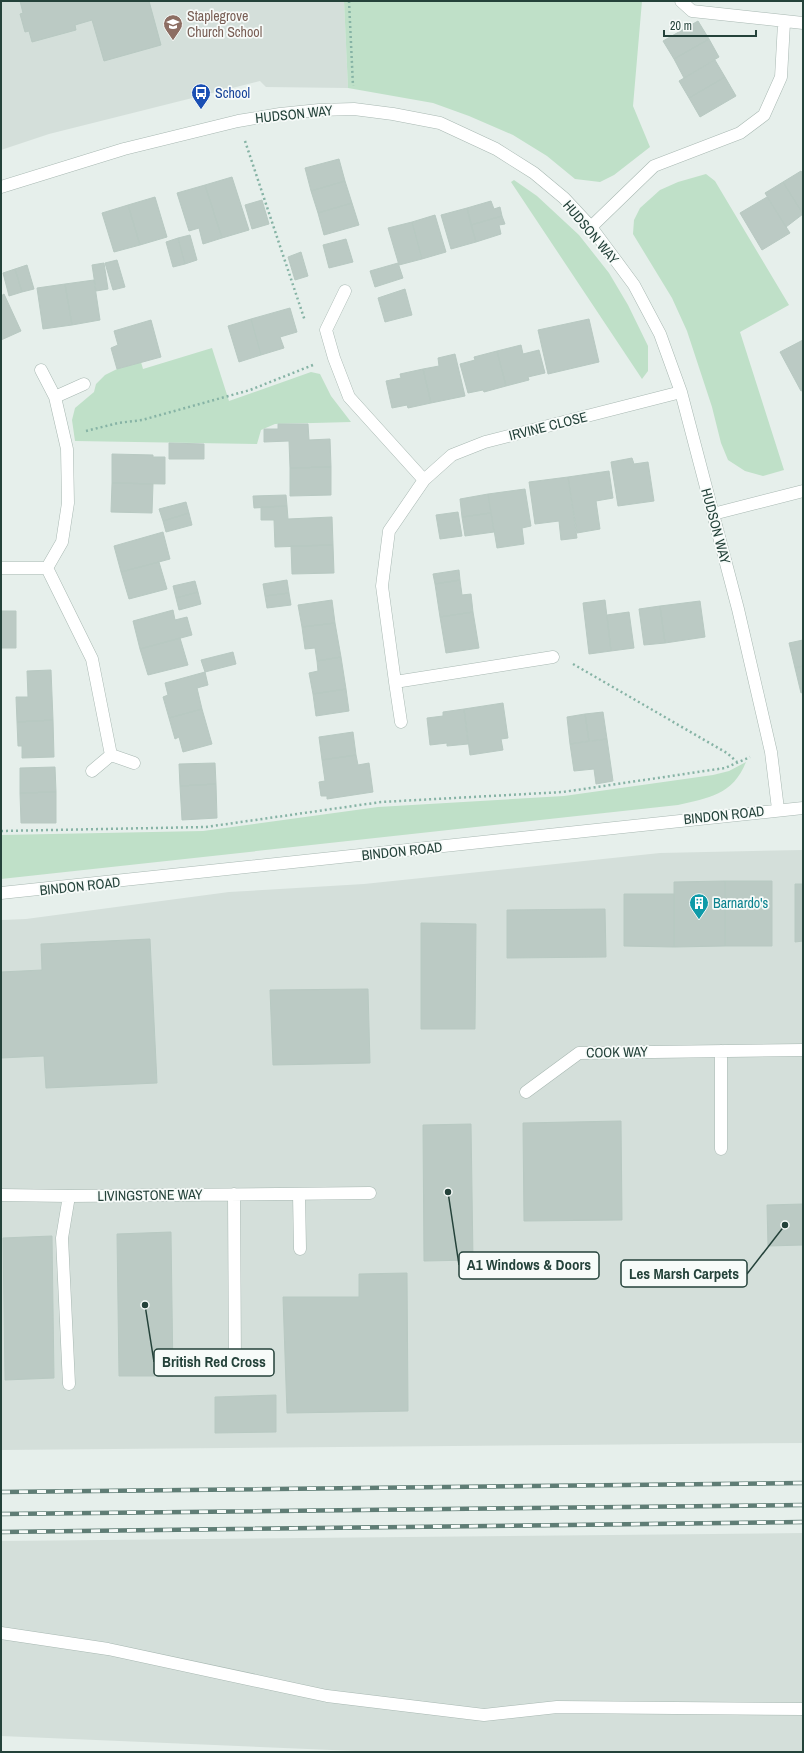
<svg xmlns="http://www.w3.org/2000/svg" width="804" height="1753" viewBox="0 0 804 1753" font-family="'Archivo Narrow',sans-serif">
<style>
.built{fill:#d4dfda}
.green{fill:#bfe0c8}
.building{fill:#bbcac4;stroke:#b8c9c2}
.lines{fill:none;stroke-linecap:round;stroke-linejoin:round}
.minor-casing{stroke:#a8b8b2;stroke-width:13}
.path{stroke:#86b3a5;stroke-width:2.5;stroke-dasharray:2 3;stroke-linecap:butt}
.minor{stroke:#fff;stroke-width:12}
.rail-casing{stroke:#5f7d75;stroke-width:4.5}
.rail{stroke:#f7fbf9;stroke-width:3;stroke-dasharray:9;stroke-linecap:butt}
.labels{text-anchor:middle;stroke-width:3.5;stroke-linejoin:round;paint-order:stroke}
.education-label{font-size:14px;fill:#785e54;stroke:#f7fbf9;text-anchor:start}
.transit-label{font-size:14px;fill:#164399;stroke:#f7fbf9;text-anchor:start}
.street-label{font-size:14px;fill:#24423a;stroke:#f7fbf9}
.culture-label{font-size:14px;fill:#0d838f;stroke:#f7fbf9;text-anchor:start}
.leader{fill:none;stroke:#24423a;stroke-width:1.5}
.callout-dot{fill:#24423a;stroke:#f7fbf9;stroke-width:1.5}
.callout{fill:#f7fbf9;stroke:#24423a;stroke-width:1.5}
.callout-label{font-size:15px;text-anchor:middle;font-weight:bold;fill:#24423a}
</style>
<rect width="100%" height="100%" fill="#e6efeb"/>
<path class="built" d="M 1,1 L 344,1 L 348,88 L 266,87 L 260,81 L 49,134 L 1,150 Z
M 803,850 L 803,1443 L 1,1450 L 1,920 L 26,919 L 229,892 L 364,884 L 660,853 Z
M 803,1533 L 803,1752 L 379,1752 L 1,1736 L 1,1541 Z"/>
<path class="green" d="M 344,1 L 642,1 L 633,106 L 650,147 L 614,175 L 600,182 L 575,179 L 547,156 L 513,135 L 469,116 L 433,103 L 348,88 Z
M 706,174 L 715,181 L 789,305 L 740,332 L 784,470 L 763,476 L 745,471 L 728,460 L 721,443 L 712,407 L 687,331 L 672,298 L 633,234 L 634,220 L 640,208 L 660,190 L 678,182 Z
M 514,180 L 537,196 L 579,235 L 609,273 L 628,305 L 648,346 L 648,371 L 642,379 L 511,182 Z
M 212,348 L 229,401 L 311,372 L 320,374 L 331,396 L 351,422 L 275,424 L 261,430 L 257,444 L 75,441 L 72,420 L 75,408 L 94,392 L 96,384 L 105,375 L 117,369 L 141,362 L 143,369 Z
M 746,762 C 733,795 708,798 678,805 L 1,879 L 1,835 L 203,831 L 378,807 L 564,796 L 713,775 L 729,771 Z"/>
<path class="building" d="M 20,1 L 149,1 L 161,45 L 104,61 L 92,20 L 75,25 L 76,30 L 32,42 L 29,31 L 25,32 L 20,14 L 23,13 Z
M 698,21 L 709,39 L 674,59 L 663,41 Z
M 709,39 L 719,57 L 684,78 L 674,59 Z
M 715,60 L 725,77 L 689,98 L 679,81 Z
M 725,77 L 736,96 L 700,117 L 689,98 Z
M 339,159 L 345,181 L 311,191 L 305,168 Z
M 801,171 L 803,174 L 803,214 L 783,182 Z
M 232,177 L 249,230 L 222,238 L 205,185 Z
M 345,181 L 352,203 L 318,213 L 311,191 Z
M 783,182 L 803,214 L 786,227 L 765,193 Z
M 205,185 L 222,238 L 203,244 L 199,228 L 189,231 L 177,193 Z
M 155,197 L 167,237 L 140,245 L 128,205 Z
M 767,197 L 790,233 L 762,250 L 740,213 Z
M 262,200 L 269,224 L 252,229 L 245,205 Z
M 491,201 L 494,209 L 500,207 L 502,216 L 471,225 L 467,208 Z
M 352,203 L 359,225 L 324,235 L 318,213 Z
M 128,205 L 140,245 L 114,252 L 102,213 Z
M 467,208 L 476,242 L 451,249 L 441,215 Z
M 435,215 L 446,252 L 422,259 L 412,222 Z
M 502,216 L 505,224 L 499,225 L 501,234 L 476,242 L 471,225 Z
M 412,222 L 422,259 L 399,265 L 388,228 Z
M 190,235 L 197,260 L 185,264 L 178,238 Z
M 178,238 L 185,264 L 173,267 L 166,242 Z
M 346,239 L 353,262 L 329,268 L 323,245 Z
M 301,252 L 308,276 L 295,280 L 288,257 Z
M 117,260 L 125,287 L 113,290 L 105,263 Z
M 104,263 L 108,289 L 96,291 L 92,265 Z
M 398,263 L 403,278 L 375,287 L 370,271 Z
M 27,265 L 34,289 L 22,292 L 15,269 Z
M 15,269 L 22,292 L 9,296 L 3,273 Z
M 94,280 L 100,320 L 72,325 L 65,284 Z
M 65,284 L 72,325 L 43,329 L 37,288 Z
M 405,289 L 412,315 L 385,322 L 378,298 Z
M 4,294 L 21,331 L 1,340 L 1,296 Z
M 290,308 L 297,332 L 280,337 L 284,348 L 261,355 L 251,319 Z
M 251,319 L 261,355 L 239,362 L 228,326 Z
M 589,319 L 599,362 L 548,374 L 538,330 Z
M 151,320 L 161,357 L 117,369 L 111,348 L 118,345 L 114,331 Z
M 803,340 L 803,390 L 801,391 L 780,352 Z
M 521,345 L 523,354 L 539,350 L 545,373 L 528,377 L 529,380 L 506,386 L 497,351 Z
M 497,351 L 506,386 L 484,392 L 483,390 L 468,393 L 460,364 L 475,360 L 474,357 Z
M 455,354 L 465,396 L 431,403 L 423,369 L 439,366 L 438,358 Z
M 423,369 L 431,403 L 408,408 L 407,405 L 392,408 L 386,381 L 401,378 L 400,374 Z
M 278,424 L 308,424 L 309,440 L 330,439 L 331,467 L 290,468 L 289,441 L 264,442 L 264,429 L 278,429 Z
M 169,443 L 204,444 L 204,459 L 169,459 Z
M 112,454 L 153,455 L 153,457 L 165,457 L 165,484 L 112,483 Z
M 632,458 L 634,464 L 648,462 L 654,501 L 618,506 L 611,462 Z
M 331,467 L 331,495 L 290,496 L 290,468 Z
M 609,471 L 613,498 L 596,501 L 600,529 L 577,533 L 568,477 Z
M 568,477 L 577,538 L 561,540 L 559,521 L 535,524 L 529,482 Z
M 112,483 L 153,484 L 152,513 L 111,512 Z
M 525,489 L 531,526 L 522,528 L 524,544 L 497,548 L 488,494 Z
M 488,494 L 491,513 L 462,517 L 460,499 Z
M 286,495 L 287,506 L 254,508 L 253,496 Z
M 186,502 L 189,513 L 163,521 L 159,509 Z
M 287,506 L 288,519 L 332,517 L 333,545 L 275,547 L 274,520 L 261,520 L 261,507 Z
M 458,512 L 462,536 L 440,539 L 436,515 Z
M 189,513 L 192,525 L 166,532 L 163,521 Z
M 491,513 L 494,532 L 465,536 L 462,517 Z
M 163,532 L 170,559 L 121,572 L 114,546 Z
M 333,545 L 334,573 L 292,574 L 291,546 Z
M 159,562 L 167,589 L 129,599 L 121,572 Z
M 459,570 L 460,580 L 435,584 L 433,574 Z
M 287,580 L 289,593 L 265,596 L 263,584 Z
M 460,580 L 462,595 L 471,594 L 473,612 L 440,617 L 435,584 Z
M 195,581 L 198,592 L 176,598 L 173,586 Z
M 198,592 L 201,604 L 179,610 L 176,598 Z
M 289,593 L 291,605 L 267,608 L 265,596 Z
M 332,600 L 335,623 L 302,627 L 298,605 Z
M 605,600 L 611,651 L 589,654 L 583,603 Z
M 700,601 L 705,637 L 665,643 L 660,606 Z
M 660,606 L 665,643 L 644,645 L 639,609 Z
M 173,610 L 175,620 L 187,617 L 192,635 L 140,649 L 133,621 Z
M 1,611 L 16,611 L 16,648 L 1,648 Z
M 473,612 L 479,648 L 446,653 L 440,617 Z
M 629,612 L 634,648 L 611,651 L 607,615 Z
M 335,623 L 341,657 L 317,661 L 315,648 L 305,649 L 302,627 Z
M 180,638 L 188,665 L 148,675 L 140,649 Z
M 803,640 L 803,666 L 795,668 L 789,643 Z
M 233,652 L 236,664 L 205,672 L 201,660 Z
M 341,657 L 346,689 L 313,694 L 309,673 L 318,671 L 317,661 Z
M 803,666 L 803,692 L 801,693 L 795,668 Z
M 51,670 L 53,720 L 17,722 L 16,697 L 28,697 L 27,671 Z
M 205,672 L 208,685 L 197,688 L 202,709 L 169,718 L 163,697 L 168,695 L 165,683 Z
M 346,689 L 349,711 L 316,716 L 313,694 Z
M 503,703 L 508,738 L 501,739 L 503,750 L 470,755 L 464,709 Z
M 202,709 L 212,744 L 183,752 L 179,737 L 175,739 L 169,718 Z
M 464,709 L 468,744 L 447,746 L 447,743 L 430,745 L 427,718 L 443,716 L 443,712 Z
M 603,712 L 607,739 L 589,741 L 585,714 Z
M 585,714 L 589,741 L 570,744 L 567,717 Z
M 53,720 L 54,757 L 22,758 L 22,746 L 18,746 L 17,722 Z
M 353,732 L 356,755 L 322,760 L 319,737 Z
M 607,739 L 613,781 L 596,784 L 594,769 L 574,771 L 570,744 Z
M 356,755 L 358,765 L 369,763 L 373,792 L 327,799 L 327,796 L 321,796 L 319,782 L 325,781 L 322,760 Z
M 215,763 L 216,784 L 180,786 L 179,764 Z
M 55,767 L 56,792 L 20,793 L 20,768 Z
M 216,784 L 217,818 L 182,820 L 180,786 Z
M 56,792 L 56,823 L 21,823 L 20,793 Z
M 725,881 L 772,881 L 772,946 L 725,946 Z
M 725,881 L 725,946 L 674,947 L 674,882 Z
M 795,884 L 803,884 L 803,941 L 795,942 Z
M 624,894 L 674,894 L 674,947 L 624,946 Z
M 605,909 L 606,957 L 507,958 L 507,910 Z
M 421,923 L 476,924 L 475,1029 L 421,1029 Z
M 150,939 L 157,1083 L 46,1088 L 44,1056 L 1,1058 L 1,972 L 42,970 L 41,944 Z
M 368,989 L 370,1063 L 273,1065 L 270,990 Z
M 621,1121 L 622,1220 L 524,1221 L 523,1123 Z
M 471,1124 L 473,1260 L 424,1261 L 423,1125 Z
M 803,1204 L 803,1245 L 768,1246 L 767,1205 Z
M 171,1232 L 173,1376 L 119,1376 L 117,1234 Z
M 52,1236 L 54,1378 L 5,1380 L 3,1238 Z
M 407,1273 L 408,1411 L 287,1413 L 283,1297 L 359,1297 L 359,1274 Z
M 276,1395 L 276,1432 L 215,1433 L 215,1397 Z"/>
<g class="lines">
<g class="minor-casing">
<path id="minor" d="M 681,1 L 692,11 L 803,23
M 1,187 L 124,149 L 238,121 L 280,114 L 319,110 L 354,109 L 393,114 L 440,123 L 496,149 L 534,173 L 564,198 L 591,227 L 634,285 L 660,334 L 681,392 L 738,609 L 771,752 L 778,809
M 591,227 L 654,166 L 740,133 L 764,115 L 781,77 L 784,23
M 345,291 L 326,330 L 334,358 L 349,397 L 424,480
M 55,397 L 84,384
M 713,514 L 803,491
M 1,568 L 47,568 L 62,542 L 68,503 L 67,449 L 55,397 L 41,370
M 47,568 L 92,659 L 111,755 L 92,771
M 553,657 L 395,682 L 382,586 L 389,531 L 424,480 L 452,455 L 485,442 L 681,392
M 395,682 L 401,722
M 111,755 L 134,763
M 1,893 L 803,808
M 526,1092 L 579,1053 L 803,1050
M 721,1149 L 721,1051
M 234,1194 L 235,1368
M 299,1194 L 300,1249
M 1,1195 L 69,1196 L 370,1193
M 69,1384 L 62,1238 L 69,1196
M 1,1633 L 108,1649 L 327,1696 L 484,1715 L 557,1707 L 803,1709"/>
</g>
<path class="path" d="M 349,1 L 353,86
M 245,141 L 305,321
M 86,431 L 118,423 L 142,420 L 250,390 L 313,365
M 573,664 L 727,753 L 737,762
M 1,831 L 206,827 L 381,802 L 563,792 L 725,768 L 750,757"/>
<use href="#minor" class="minor"/>
<g class="rail-casing">
<path id="rail" d="M 1,1492 L 803,1483
M 1,1514 L 803,1505
M 1,1532 L 803,1522"/>
</g>
<use href="#rail" class="rail"/>
</g>
<defs>
<g id="school-pin" transform="scale(1)"><path d="M0 17L-7.5 6A9.5 9.5 0 1 1 7.5 6Z" fill="#8d6e63" stroke="#f7fbf9"/><path d="M0-5L7-2L0 1L-7-2ZM-4 1L0 2.5L4 1V4Q0 6-4 4Z" fill="#fff"/></g>
<g id="bus-pin" transform="scale(1)"><path d="M0 17L-7.5 6A9.5 9.5 0 1 1 7.5 6Z" fill="#1a4fb4" stroke="#f7fbf9"/><path d="M-5-6H5V4H4V6H2V4H-2V6H-4V4H-5ZM-3.5-4V0h7V-4ZM-3.5 1.2v1.5H-2V1.2ZM2 1.2v1.5H3.5V1.2Z" fill="#fff"/></g>
<g id="building-pin" transform="scale(1)"><path d="M0 17L-7.5 6A9.5 9.5 0 1 1 7.5 6Z" fill="#0f9aa8" stroke="#f7fbf9"/><path d="M-4-6H4V6H1V3H-1V6H-4ZM-2.5-4.3h1.7v1.8h-1.7ZM.8-4.3h1.7v1.8H.8ZM-2.5-1h1.7V.8h-1.7ZM.8-1h1.7V.8H.8Z" fill="#fff"/></g>
</defs>
<g fill-rule="evenodd">
<use href="#school-pin" x="173" y="24"/>
<use href="#bus-pin" x="201" y="93"/>
<use href="#building-pin" x="699" y="903"/>
</g>
<g class="labels">
<g class="education-label">
<text x="187" y="21">Staplegrove<tspan x="187" dy="16">Church School</tspan></text>
</g>
<g class="transit-label">
<text x="215" y="98">School</text>
</g>
<g class="street-label">
<text transform="translate(294 114) rotate(-6)" y="5">HUDSON WAY</text>
<text transform="translate(591 232) rotate(50)" y="5">HUDSON WAY</text>
<text transform="translate(548 426) rotate(-14)" y="5">IRVINE CLOSE</text>
<text transform="translate(716 526) rotate(75)" y="5">HUDSON WAY</text>
<text transform="translate(724 815) rotate(-6)" y="5">BINDON ROAD</text>
<text transform="translate(402 851) rotate(-6)" y="5">BINDON ROAD</text>
<text transform="translate(80 886) rotate(-6)" y="5">BINDON ROAD</text>
<text transform="translate(617 1052) rotate(-1)" y="5">COOK WAY</text>
<text transform="translate(150 1195) rotate(-1)" y="5">LIVINGSTONE WAY</text>
</g>
<g class="culture-label">
<text x="713" y="908">Barnardo's</text>
</g>
</g>
<path class="leader" d="M448 1192L459 1265M785 1225L747 1274M145 1305L154 1362"/>
<g class="callout-dot">
<circle cx="448" cy="1192" r="4"/>
<circle cx="785" cy="1225" r="4"/>
<circle cx="145" cy="1305" r="4"/>
</g>
<g class="callout">
<rect x="459" y="1252" width="140" height="27" rx="4"/>
<rect x="621" y="1260" width="126" height="27" rx="4"/>
<rect x="154" y="1349" width="120" height="27" rx="4"/>
</g>
<g class="callout-label">
<text x="529" y="1270">A1 Windows &amp; Doors</text>
<text x="684" y="1279">Les Marsh Carpets</text>
<text x="214" y="1367">British Red Cross</text>
</g>
<rect width="804" height="1753" fill="none" stroke="#24423a" stroke-width="4"/>
<path d="M664 30v6h92v-6" fill="none" stroke="#24423a" stroke-width="2"/>
<text x="670" y="30" font-size="12" fill="#24423a" stroke="#f7fbf9" stroke-width="3" paint-order="stroke">20 m</text>
</svg>
